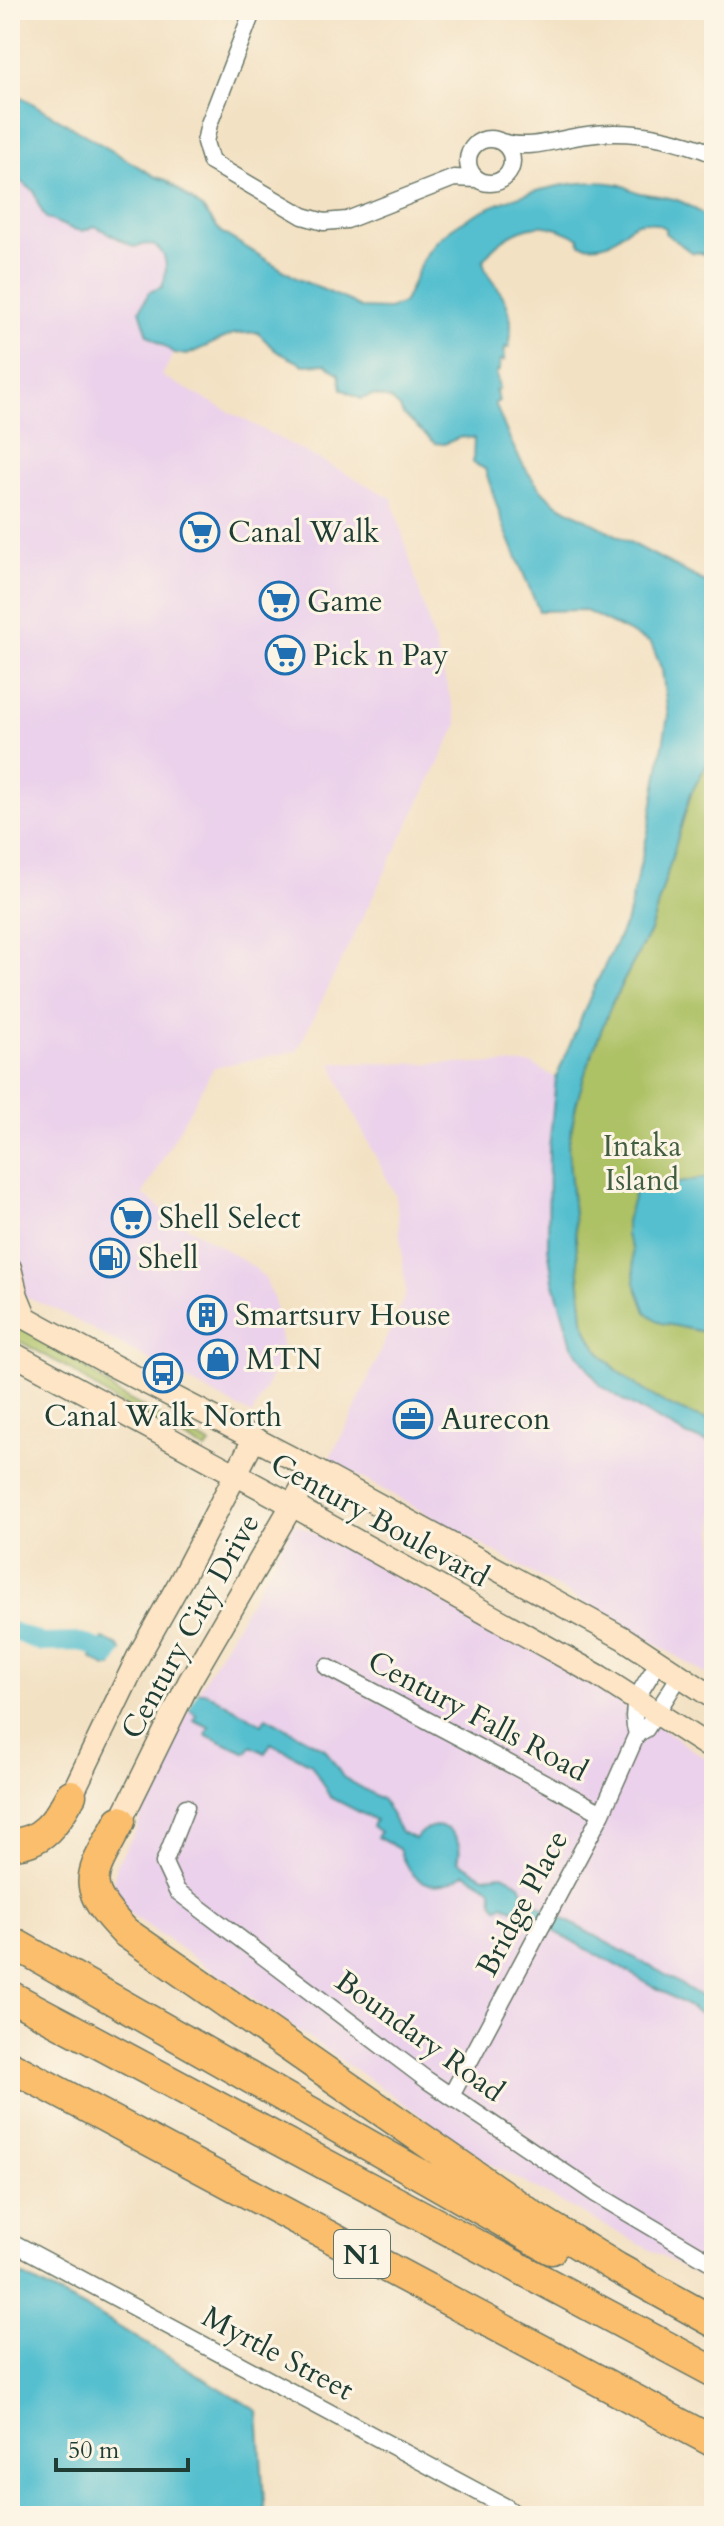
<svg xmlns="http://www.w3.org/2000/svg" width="724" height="2526" viewBox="0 0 724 2526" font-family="Cardo,serif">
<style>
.built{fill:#ebd1eb}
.green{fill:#adc165;stroke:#667f4c;stroke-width:2}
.water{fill:#54bfcf;stroke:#3a7e82;stroke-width:2}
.pier{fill:#f3e1c3}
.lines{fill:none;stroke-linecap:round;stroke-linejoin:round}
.canal{stroke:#54bfcf;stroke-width:18}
.street-casing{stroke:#697666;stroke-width:19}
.secondary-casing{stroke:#697666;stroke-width:25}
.highway-casing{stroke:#697666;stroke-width:33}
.street{stroke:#fff;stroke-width:16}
.secondary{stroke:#fde5c5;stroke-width:22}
.highway{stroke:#fabe6d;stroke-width:30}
.labels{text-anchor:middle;stroke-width:6;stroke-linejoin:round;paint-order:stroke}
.shield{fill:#fcf5e5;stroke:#617469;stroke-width:2}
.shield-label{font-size:28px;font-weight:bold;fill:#1f3d34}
.poi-label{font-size:30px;fill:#1f3d34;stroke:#fcf5e5;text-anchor:start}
.park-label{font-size:30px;fill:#425e40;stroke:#fcf5e5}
.street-label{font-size:30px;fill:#1f3d34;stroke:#fcf5e5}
</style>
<rect width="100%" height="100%" fill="#fcf5e5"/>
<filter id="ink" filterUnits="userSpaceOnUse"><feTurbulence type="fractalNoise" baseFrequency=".0125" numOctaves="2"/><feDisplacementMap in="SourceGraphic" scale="16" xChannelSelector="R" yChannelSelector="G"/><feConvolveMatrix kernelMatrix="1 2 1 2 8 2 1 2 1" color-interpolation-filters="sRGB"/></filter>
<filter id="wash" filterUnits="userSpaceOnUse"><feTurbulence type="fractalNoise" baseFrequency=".006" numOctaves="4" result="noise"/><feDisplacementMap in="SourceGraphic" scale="32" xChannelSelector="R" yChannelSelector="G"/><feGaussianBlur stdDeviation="1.8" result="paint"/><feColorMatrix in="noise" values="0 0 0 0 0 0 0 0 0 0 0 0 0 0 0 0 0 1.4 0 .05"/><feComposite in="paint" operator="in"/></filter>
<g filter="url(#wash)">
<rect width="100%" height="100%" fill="#f3e1c3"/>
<path class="built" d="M 10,174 L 34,191 L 39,206 L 46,218 L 72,229 L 83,231 L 95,226 L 134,247 L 144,243 L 156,246 L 166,258 L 167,275 L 161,287 L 149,292 L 157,343 L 174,353 L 162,376 L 392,498 L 458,724 L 297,1051 L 214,1067 L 143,1194 L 177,1220 L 254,1267 L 266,1280 L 274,1300 L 282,1345 L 279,1362 L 252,1415 L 53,1308 L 10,1291 Z
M 332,1063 L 532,1064 L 556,1078 L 549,1149 L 548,1247 L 553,1280 L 572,1345 L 600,1385 L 624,1401 L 688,1436 L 714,1444 L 714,1679 L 630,1628 L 329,1459 L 350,1420 L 406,1293 L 396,1196 L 347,1101 Z
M 295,1523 L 594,1683 L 714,1764 L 714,2284 L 497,2168 L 128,1912 L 118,1895 L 114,1880 L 117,1863 L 137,1829 L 142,1813 L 141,1801 L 200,1688 Z"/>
<path class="green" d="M 714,751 L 714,1420 C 677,1417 612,1375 593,1342 C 589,1335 586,1326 583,1319 L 568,1147 L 576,1105 L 586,1067 L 612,1003 L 650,931 L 691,793 Z
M 15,1321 L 53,1340 L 118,1394 L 210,1444 L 206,1450 L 113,1400 L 70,1369 L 10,1336 L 10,1328 Z"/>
<path class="water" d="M 10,90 L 156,177 L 166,180 L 202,208 L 221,232 L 298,279 L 352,302 L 360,308 L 389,309 L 403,303 C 415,283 418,261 435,243 C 468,206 568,174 617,184 C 625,185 632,191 640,193 C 654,196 669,196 682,202 C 693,207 703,215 714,221 L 714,259 L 701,253 L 691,252 L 665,233 L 665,228 C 621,205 628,255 580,244 L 579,238 C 567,232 549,224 537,226 C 515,229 494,243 483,261 C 486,274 491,279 499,290 C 512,308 513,326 509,348 L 505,347 L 504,361 L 500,360 L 499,371 L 496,372 L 499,389 L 495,390 L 499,401 L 495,403 C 508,437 527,484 559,505 L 707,583 L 714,583 L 714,751 L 691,793 L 650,931 L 612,1003 L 587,1067 L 576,1105 L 568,1147 L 583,1319 C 586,1326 589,1335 593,1342 C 612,1375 677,1417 714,1420 L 714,1444 L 688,1436 L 624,1401 L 600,1385 L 572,1345 L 553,1280 L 548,1247 L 549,1149 L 556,1078 L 593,990 L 627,920 L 648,832 L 668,716 L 662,670 L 651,643 L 584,610 L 539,611 L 504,527 L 485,469 L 473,463 L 474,438 L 461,437 L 444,444 L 435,443 L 403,415 L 400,408 L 390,399 L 373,395 L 361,399 L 342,389 L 339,374 L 325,364 L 304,365 L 276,351 L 257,332 L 233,334 L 187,355 L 174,353 L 148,335 L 140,310 L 149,292 L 162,287 C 172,263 163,236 134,247 L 95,226 L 83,231 L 72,229 L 46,218 L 39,206 L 34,191 L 10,174 Z
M 704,1178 L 714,1179 L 714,1334 L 661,1323 L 646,1312 L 635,1283 L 632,1249 L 626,1236 L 626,1221 L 635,1192 L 646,1185 L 669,1185 Z
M 103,1638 L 118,1646 L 122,1651 L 198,1692 L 205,1692 L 262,1724 L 266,1717 L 325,1749 L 343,1777 L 383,1800 L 401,1832 L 415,1839 C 433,1813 467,1830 458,1861 L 484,1876 L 503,1874 L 520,1884 L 527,1899 L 659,1971 L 714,2004 L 714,2022 C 645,1980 574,1942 504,1904 L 497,1908 L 493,1902 L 492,1889 L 465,1873 C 434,1897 410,1882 399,1849 L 377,1837 L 380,1832 L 372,1826 L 375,1820 L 330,1797 L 311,1764 L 271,1743 L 265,1753 L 251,1746 L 246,1753 L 206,1735 L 209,1727 L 194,1720 L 196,1715 L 189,1709 L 113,1667 L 106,1667 L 91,1658 Z
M 10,2270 L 97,2314 L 258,2411 L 265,2516 L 10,2516 Z"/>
<path class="pier" d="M 124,1647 L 200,1688 L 187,1713 L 111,1671 Z"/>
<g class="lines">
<path class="canal" d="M 10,1630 L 42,1643 L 81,1642 L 97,1648"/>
</g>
</g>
<g filter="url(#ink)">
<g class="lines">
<g class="street-casing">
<path id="street" d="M 253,10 L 209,124 L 205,142 L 211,162 L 303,216 L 324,222 L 347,220 L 454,178 L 477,179
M468 161a22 22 0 1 1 44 0a22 22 0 1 1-44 0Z
M 502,142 C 530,151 560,138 587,135 C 630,129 674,138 714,154
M 327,1667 L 602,1813
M 637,1734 C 627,1704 644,1685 660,1661
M 186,1807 L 164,1863 L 177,1891 L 427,2080 L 596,2194 L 714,2264
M 451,2096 L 602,1813 L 637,1734 L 646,1729 L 681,1674
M 10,2241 L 506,2507 L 518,2516"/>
</g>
<g class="secondary-casing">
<path id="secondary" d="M 10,1268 L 17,1296 L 26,1318
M 10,1309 L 108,1363 L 313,1469 L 623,1638 L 714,1698
M 10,1352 L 292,1505 L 599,1676 L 714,1750
M 75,1788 L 139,1655 L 181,1580 L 254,1439
M 124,1814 L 189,1682 L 313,1469"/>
</g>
<g class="highway-casing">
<path id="highway" d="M 120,1821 C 91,1876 77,1883 125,1932 L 533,2216 L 617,2268 L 714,2322
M 10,1844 C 42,1844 57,1821 71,1795
M 10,1941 L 551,2249
M 10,1996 L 714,2372
M 10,2066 L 714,2442"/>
</g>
<use href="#street" class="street"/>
<use href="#secondary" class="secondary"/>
<use href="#highway" class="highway"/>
</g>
</g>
<defs>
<g id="supermarket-ring" transform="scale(2)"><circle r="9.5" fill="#fcf5e5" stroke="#1f6fb2" stroke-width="1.5"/><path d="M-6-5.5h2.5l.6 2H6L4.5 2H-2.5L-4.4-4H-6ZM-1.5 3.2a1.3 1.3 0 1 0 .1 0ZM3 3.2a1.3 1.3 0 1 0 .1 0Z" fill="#1f6fb2"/></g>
<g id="fuel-ring" transform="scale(2)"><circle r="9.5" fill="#fcf5e5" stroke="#1f6fb2" stroke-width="1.5"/><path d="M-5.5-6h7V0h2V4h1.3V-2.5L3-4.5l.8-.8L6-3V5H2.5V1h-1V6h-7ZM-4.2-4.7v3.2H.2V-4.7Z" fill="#1f6fb2"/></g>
<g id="building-ring" transform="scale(2)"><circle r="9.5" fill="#fcf5e5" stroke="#1f6fb2" stroke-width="1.5"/><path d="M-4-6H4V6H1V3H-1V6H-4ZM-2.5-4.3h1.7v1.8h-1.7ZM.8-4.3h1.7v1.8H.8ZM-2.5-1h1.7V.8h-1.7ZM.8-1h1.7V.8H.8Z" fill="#1f6fb2"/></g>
<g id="shop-ring" transform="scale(2)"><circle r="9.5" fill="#fcf5e5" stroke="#1f6fb2" stroke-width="1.5"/><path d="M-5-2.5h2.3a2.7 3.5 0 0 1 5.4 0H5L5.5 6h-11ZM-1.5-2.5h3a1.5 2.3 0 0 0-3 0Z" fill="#1f6fb2"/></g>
<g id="bus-ring" transform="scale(2)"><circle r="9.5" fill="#fcf5e5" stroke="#1f6fb2" stroke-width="1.5"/><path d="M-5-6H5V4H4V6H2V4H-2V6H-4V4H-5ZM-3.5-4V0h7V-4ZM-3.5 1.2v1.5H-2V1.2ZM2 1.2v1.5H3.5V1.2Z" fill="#1f6fb2"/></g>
<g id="office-ring" transform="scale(2)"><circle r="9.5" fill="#fcf5e5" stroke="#1f6fb2" stroke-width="1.5"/><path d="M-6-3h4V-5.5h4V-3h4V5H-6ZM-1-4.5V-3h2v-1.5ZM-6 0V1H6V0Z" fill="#1f6fb2"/></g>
</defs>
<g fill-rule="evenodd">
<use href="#supermarket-ring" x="200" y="532"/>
<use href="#supermarket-ring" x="279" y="601"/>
<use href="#supermarket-ring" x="285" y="655"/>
<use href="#supermarket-ring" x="131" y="1218"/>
<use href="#fuel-ring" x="110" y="1258"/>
<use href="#building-ring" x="207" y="1315"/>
<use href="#shop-ring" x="218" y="1359"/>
<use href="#bus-ring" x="163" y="1373"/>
<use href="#office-ring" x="413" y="1419"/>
</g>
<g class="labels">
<rect class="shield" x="334" y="2230" width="56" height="48" rx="6"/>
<g class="shield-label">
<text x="362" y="2264">N1</text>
</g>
<g class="poi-label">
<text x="228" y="542">Canal Walk</text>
<text x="307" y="611">Game</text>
<text x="313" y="665">Pick n Pay</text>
<text x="159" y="1228">Shell Select</text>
<text x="138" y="1268">Shell</text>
<text x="235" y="1325">Smartsurv House</text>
<text x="246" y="1369">MTN</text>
<text x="163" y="1426" text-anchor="middle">Canal Walk North</text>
<text x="441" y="1429">Aurecon</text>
</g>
<g class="park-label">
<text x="642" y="1156">Intaka<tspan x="642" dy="34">Island</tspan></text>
</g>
<g class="street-label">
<text transform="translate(380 1520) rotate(29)" y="10">Century Boulevard</text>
<text transform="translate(190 1626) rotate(-61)" y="10">Century City Drive</text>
<text transform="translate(478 1716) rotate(28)" y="10">Century Falls Road</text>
<text transform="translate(522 1903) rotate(-62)" y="10">Bridge Place</text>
<text transform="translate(420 2036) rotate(36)" y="10">Boundary Road</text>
<text transform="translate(278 2353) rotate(28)" y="10">Myrtle Street</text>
</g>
</g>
<rect width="724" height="2526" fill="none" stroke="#fcf5e5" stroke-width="40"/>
<path d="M56 2458v12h132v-12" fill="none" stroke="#1f3d34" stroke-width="4"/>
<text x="68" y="2458" font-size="24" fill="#1f3d34" stroke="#fcf5e5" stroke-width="6" paint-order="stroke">50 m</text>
</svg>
